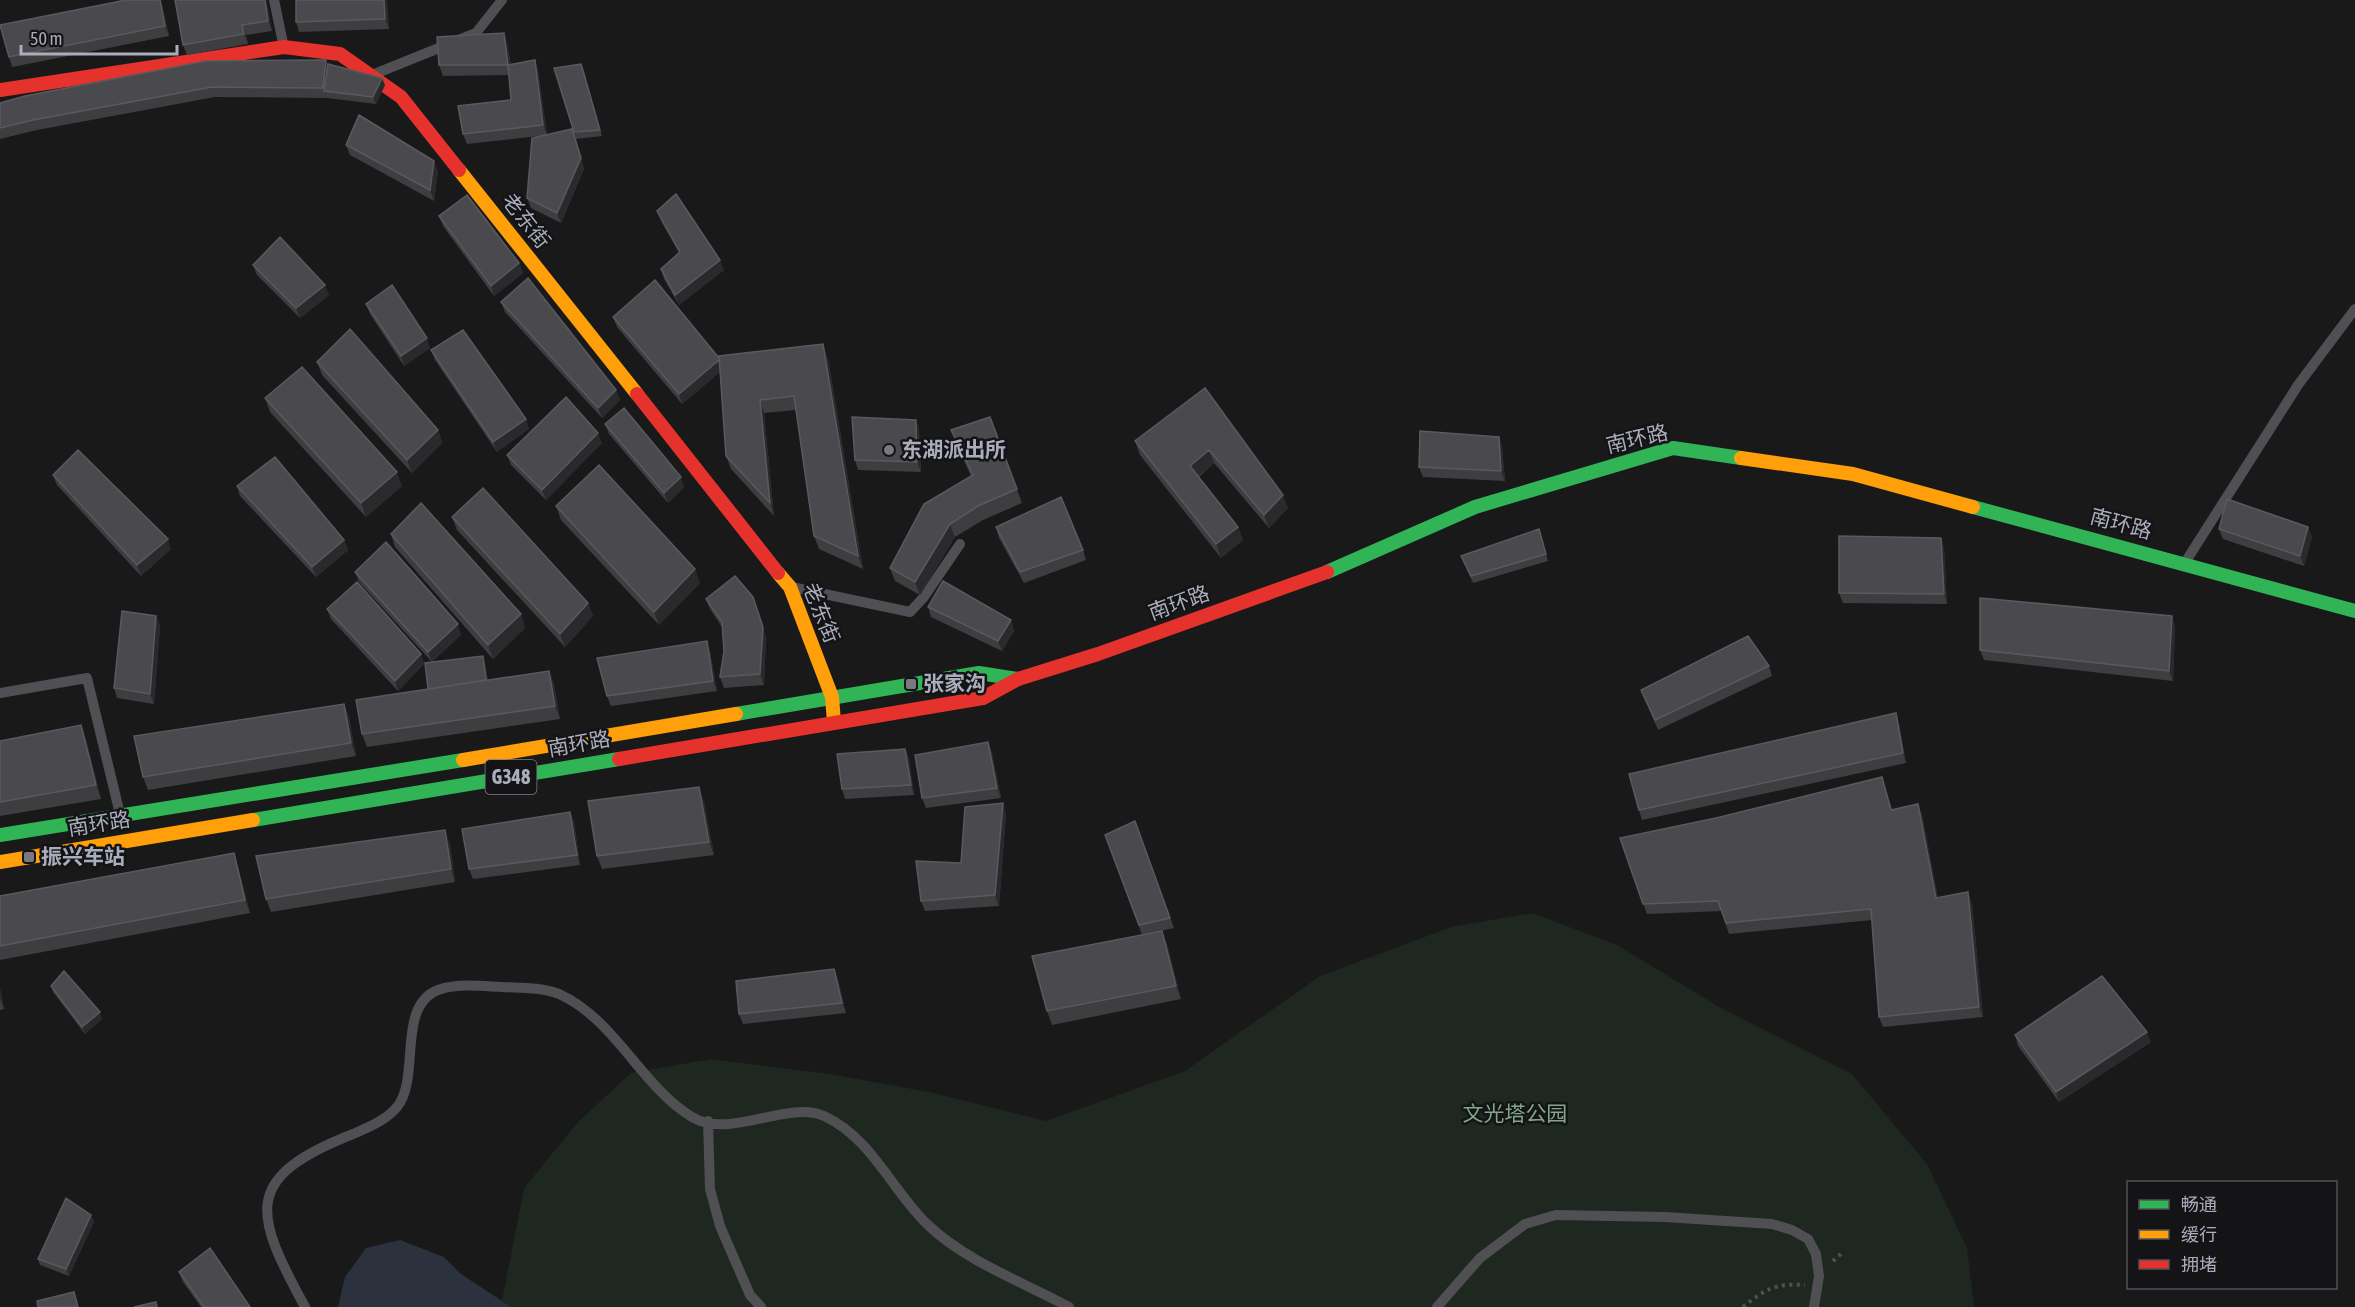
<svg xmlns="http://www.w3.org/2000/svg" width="2355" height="1307" viewBox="0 0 2355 1307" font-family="'Asap Condensed','Noto Sans SC',sans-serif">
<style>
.green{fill:#1f2721}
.water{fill:#2b323d}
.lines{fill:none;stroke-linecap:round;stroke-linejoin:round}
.path{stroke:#505055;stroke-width:4;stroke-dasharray:3 4.5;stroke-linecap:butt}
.lane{stroke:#4f4f54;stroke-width:10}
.fast{stroke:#30b455;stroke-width:14}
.slow{stroke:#ff9f0a;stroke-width:14}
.jam{stroke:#e5322d;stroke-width:14}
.wall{fill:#3e3e41}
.shaded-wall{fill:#2a2a2c}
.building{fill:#4a4a4e;stroke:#595a5f;stroke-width:1.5}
.poi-dot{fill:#777983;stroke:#141316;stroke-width:2}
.labels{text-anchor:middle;stroke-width:5;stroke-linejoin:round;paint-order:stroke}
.shield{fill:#141316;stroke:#7d7f8a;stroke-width:1.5}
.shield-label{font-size:20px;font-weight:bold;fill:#aaadbb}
.street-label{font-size:21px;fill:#aaadbb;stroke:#141316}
.poi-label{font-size:21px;font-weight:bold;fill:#aaadbb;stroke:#141316;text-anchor:start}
.park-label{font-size:21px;fill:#80a888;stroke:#141316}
</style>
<rect width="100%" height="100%" fill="#19191a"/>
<path class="green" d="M 1532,913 L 1617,945 L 1721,1008 L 1852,1074 L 1927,1164 L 1967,1248 L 1974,1307 L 511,1307 L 502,1301 L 524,1188 L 579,1121 L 631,1073 L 711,1059 L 830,1074 L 929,1092 L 1046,1121 L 1185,1071 L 1320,976 L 1451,927 Z"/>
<path class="water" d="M 400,1240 L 444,1257 L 461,1274 L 511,1307 L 338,1307 L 345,1277 L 366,1248 Z"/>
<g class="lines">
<path class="path" d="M 1833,1261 L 1841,1254
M 1743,1307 C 1765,1289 1776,1283 1805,1285"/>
<path class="lane" d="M 274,0 L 283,43
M 377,73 L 476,33 L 502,0
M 2186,561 L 2298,385 L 2355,309
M 796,588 L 910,612 L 924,597 L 960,544
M 0,693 L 87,678 L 120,814
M 708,1121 L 710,1189 L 720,1226 L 750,1295 L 761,1307
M 305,1307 C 254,1213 241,1178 353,1134 C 369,1127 385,1121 397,1107 C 421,1078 396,1006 438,990 C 458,983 481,986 502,987 C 520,988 541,987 559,994 C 615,1019 641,1086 692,1117 C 730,1140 786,1100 824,1116 C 872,1138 892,1191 928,1225 C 967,1262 1023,1282 1069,1307
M 1437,1307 L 1480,1258 L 1525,1224 L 1556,1215 L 1665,1217 L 1772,1224 L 1792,1230 L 1808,1239 L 1816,1254 L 1819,1276 L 1814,1307"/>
<path class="fast" d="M 1973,507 L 2355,611
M 1327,572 L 1475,507 L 1673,448 L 1741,458
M 736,714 L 979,673 L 1018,679
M 253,820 L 619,759
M 0,835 L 463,760"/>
<path class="slow" d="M 459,170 L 637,394
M 1741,458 L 1853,474 L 1973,507
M 778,573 L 790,587 L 832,697 L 834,722
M 463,760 L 736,714
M 0,862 L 253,820"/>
<path class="jam" d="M 0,90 L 284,47 L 340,54 L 401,97 L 459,170
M 637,394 L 778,573
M 1018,679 L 1098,654 L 1327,572
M 619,759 L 983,698 L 1018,679"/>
</g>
<path class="wall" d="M 126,0 L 161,0 L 169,36 L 12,67 L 9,57 Z
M 266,0 L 272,31 L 246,35 L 248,44 L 187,55 L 183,45 Z
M 387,0 L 389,29 L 299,32 L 296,22 Z
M 504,33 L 507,43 L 511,65 L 538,70 L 547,135 L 572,129 L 581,64 L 584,71 L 602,136 L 576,139 L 584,169 L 561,223 L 531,208 L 527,198 L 547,135 L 467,144 L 463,134 L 511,100 L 509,75 L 443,76 L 439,65 Z
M 326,60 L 328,64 L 385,85 L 376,104 L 327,98 L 215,97 L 37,130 L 0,139 L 0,103 Z
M 346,145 L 438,171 L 434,201 L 350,155 Z
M 657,211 L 724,270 L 679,305 L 664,279 L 661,269 L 679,253 L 661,221 Z
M 439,216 L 519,263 L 523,273 L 494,296 L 443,226 Z
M 253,265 L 329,295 L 300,318 L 257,275 Z
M 501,302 L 616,390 L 620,400 L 602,418 L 505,312 Z
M 366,304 L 430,348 L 404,366 L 370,314 Z
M 613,317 L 719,358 L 828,358 L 863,569 L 819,549 L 814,536 L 796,410 L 764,413 L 774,516 L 731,469 L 726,456 L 720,372 L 682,404 L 617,327 Z
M 431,350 L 526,419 L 529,429 L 497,452 L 435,360 Z
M 317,362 L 438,430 L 442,443 L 412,473 L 322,375 Z
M 1205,388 L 1288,508 L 1269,528 L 1214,463 L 1199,477 L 1238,527 L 1243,540 L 1221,558 L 1140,455 L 1135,441 Z
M 265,398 L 402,486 L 366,517 L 270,412 Z
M 990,417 L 1022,503 L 983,520 L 955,537 L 920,595 L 895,581 L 890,568 L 971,476 L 956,443 L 951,430 Z
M 916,420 L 919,430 L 921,472 L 858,470 L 855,460 Z
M 605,424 L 684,487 L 668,503 L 609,434 Z
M 1499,437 L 1502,447 L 1505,481 L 1423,477 L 1419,467 Z
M 602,443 L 546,500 L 511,465 L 507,455 Z
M 53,475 L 171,549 L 141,576 L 57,485 Z
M 237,486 L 344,540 L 348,550 L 316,577 L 240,496 Z
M 556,506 L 700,583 L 659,625 L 561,520 Z
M 452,517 L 588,603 L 593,616 L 565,647 L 457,530 Z
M 996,527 L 1083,550 L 1086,560 L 1024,583 L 999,538 Z
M 2308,527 L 2312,537 L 2304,566 L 2223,539 L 2219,529 Z
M 1539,529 L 1548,561 L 1473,583 L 1461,556 Z
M 391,534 L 521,614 L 525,628 L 493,659 L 395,547 Z
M 1941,538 L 1944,548 L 1947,604 L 1843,603 L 1839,593 Z
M 355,572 L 461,635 L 432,662 L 359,582 Z
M 706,599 L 766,637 L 764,685 L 724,688 L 720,677 L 724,651 L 722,627 L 710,609 Z
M 928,607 L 1011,620 L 1014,631 L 1002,651 L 931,617 Z
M 327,609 L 421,654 L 424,664 L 398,691 L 331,619 Z
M 156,616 L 160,626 L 154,704 L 117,698 L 114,688 Z
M 2172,616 L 2175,626 L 2173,681 L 1984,660 L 1980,650 Z
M 710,651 L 717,691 L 611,706 L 607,696 Z
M 485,663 L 488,680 L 549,671 L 554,684 L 560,719 L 367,747 L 362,734 L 428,689 Z
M 1769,666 L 1772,676 L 1658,730 L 1641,690 Z
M 344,704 L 349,717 L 356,756 L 148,790 L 143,777 Z
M 1899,724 L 1906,763 L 1642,820 L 1639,810 Z
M 81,725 L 86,739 L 101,799 L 0,816 L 0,741 Z
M 988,742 L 992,753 L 1001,798 L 926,808 L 922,798 Z
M 905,749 L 909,759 L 914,795 L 845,799 L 842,789 Z
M 1885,788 L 1892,810 L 1922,814 L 1938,898 L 1972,903 L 1983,1017 L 1883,1027 L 1879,1017 L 1872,920 L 1729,934 L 1721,911 L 1647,914 L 1620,838 Z
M 704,801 L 714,855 L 602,869 L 597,856 Z
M 570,812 L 574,822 L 580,865 L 473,879 L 469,869 Z
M 1006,813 L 999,906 L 925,911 L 921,901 L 961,863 Z
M 1135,821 L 1174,928 L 1156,932 L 1162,931 L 1167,944 L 1181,999 L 1052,1025 L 1047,1011 L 1142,935 L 1105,835 Z
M 450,844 L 455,882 L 271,912 L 266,899 Z
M 238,867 L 250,913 L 0,960 L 0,896 Z
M 834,969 L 838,979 L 846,1013 L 743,1024 L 739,1014 Z
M 51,986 L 102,1019 L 85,1034 L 53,992 Z
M 0,989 L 4,1009 L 0,1010 Z
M 2015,1035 L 2151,1042 L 2059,1102 L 2018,1046 Z
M 91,1215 L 94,1222 L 69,1276 L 40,1265 L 38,1259 Z
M 179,1272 L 250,1307 L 201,1307 L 183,1282 Z"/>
<path class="shaded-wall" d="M 160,0 L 161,0 L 162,4 L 169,36 L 165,26 Z
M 265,0 L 266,0 L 272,31 L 268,21 Z
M 384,0 L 387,0 L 389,29 L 385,19 Z
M 242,25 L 246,35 L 248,44 L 244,34 Z
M 504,33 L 507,43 L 512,75 L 508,65 Z
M 326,60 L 330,70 L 324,91 L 327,98 L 323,88 Z
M 535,60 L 538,70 L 547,135 L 543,125 Z
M 382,78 L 385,85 L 376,104 L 373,97 Z
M 572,129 L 584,169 L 561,223 L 557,213 Z
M 434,161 L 438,171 L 434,201 L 430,190 Z
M 720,260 L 724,270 L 679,305 L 675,295 Z
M 519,263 L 523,273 L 494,296 L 491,286 Z
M 325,285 L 329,295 L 300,318 L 296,308 Z
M 427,338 L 430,348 L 404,366 L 401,356 Z
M 823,344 L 828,358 L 863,569 L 858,556 Z
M 720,359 L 724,369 L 682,404 L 679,394 Z
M 616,390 L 620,400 L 602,418 L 598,408 Z
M 760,400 L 764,413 L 774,516 L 770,503 Z
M 526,419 L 529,429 L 497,452 L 493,442 Z
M 916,420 L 919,430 L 921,472 L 917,462 Z
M 438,430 L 442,443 L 412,473 L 407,460 Z
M 598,433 L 602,443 L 546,500 L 542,490 Z
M 1499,437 L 1502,447 L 1505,481 L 1501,471 Z
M 1209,450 L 1214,463 L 1195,479 L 1190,466 Z
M 397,472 L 402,486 L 366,517 L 361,503 Z
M 681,477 L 684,487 L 668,503 L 664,493 Z
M 1283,495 L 1288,508 L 1269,528 L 1264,515 Z
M 950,524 L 955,537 L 920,595 L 915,582 Z
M 1238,527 L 1243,540 L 1221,558 L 1216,544 Z
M 2308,527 L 2312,537 L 2304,566 L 2300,556 Z
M 1941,538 L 1944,548 L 1947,604 L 1944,594 Z
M 168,539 L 171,549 L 141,576 L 137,565 Z
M 344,540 L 348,550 L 316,577 L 312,567 Z
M 695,569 L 700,583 L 659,625 L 654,612 Z
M 753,597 L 766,637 L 764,685 L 760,674 Z
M 588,603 L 593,616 L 565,647 L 560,634 Z
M 521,614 L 525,628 L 493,659 L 488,645 Z
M 156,616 L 160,626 L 154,704 L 150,694 Z
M 2172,616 L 2175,626 L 2173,681 L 2169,671 Z
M 1011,620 L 1014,631 L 1002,651 L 998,641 Z
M 458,624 L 461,635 L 432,662 L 428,652 Z
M 707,641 L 710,651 L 717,691 L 713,681 Z
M 421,654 L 424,664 L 398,691 L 395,681 Z
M 483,656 L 485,663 L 489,688 L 487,682 Z
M 549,671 L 554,684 L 560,719 L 555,706 Z
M 344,704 L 349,717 L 356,756 L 351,743 Z
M 1896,713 L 1899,724 L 1906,763 L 1903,753 Z
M 81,725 L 86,739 L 101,799 L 96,785 Z
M 988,742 L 992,753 L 1001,798 L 997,788 Z
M 905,749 L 909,759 L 914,795 L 911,785 Z
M 699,787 L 704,801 L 714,855 L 709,842 Z
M 1003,803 L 1006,813 L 999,906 L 995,895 Z
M 1918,804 L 1922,814 L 1940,908 L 1936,898 Z
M 570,812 L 574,822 L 580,865 L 577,855 Z
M 445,830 L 450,844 L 455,882 L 451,869 Z
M 234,853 L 238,867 L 250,913 L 245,900 Z
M 1968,892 L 1972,903 L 1983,1017 L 1979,1007 Z
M 1162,931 L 1167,944 L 1181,999 L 1176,986 Z
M 834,969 L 838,979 L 846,1013 L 842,1003 Z
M 0,989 L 4,1009 L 0,999 Z
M 100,1012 L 102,1019 L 85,1034 L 82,1027 Z
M 2147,1032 L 2151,1042 L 2059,1102 L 2056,1092 Z
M 91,1215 L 94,1222 L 69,1276 L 66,1269 Z"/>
<path class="building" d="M 126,0 L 160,0 L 165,26 L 9,57 L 0,25 Z
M 175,0 L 265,0 L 268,21 L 242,25 L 244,34 L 183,45 Z
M 296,0 L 384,0 L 385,19 L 296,22 Z
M 504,33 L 508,65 L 535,60 L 543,125 L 463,134 L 458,106 L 511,100 L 508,65 L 439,65 L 437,37 Z
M 326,60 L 323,88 L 212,87 L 33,120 L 0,128 L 0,103 L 25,96 L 206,61 Z
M 328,64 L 382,78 L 373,97 L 324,91 Z
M 581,64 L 600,130 L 574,132 L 554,68 Z
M 359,115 L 434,161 L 430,190 L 346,145 Z
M 572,129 L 581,158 L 557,213 L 527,198 L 532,138 Z
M 676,194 L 720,260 L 675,295 L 661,269 L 680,252 L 657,211 Z
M 467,195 L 519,263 L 491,286 L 439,216 Z
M 280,237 L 325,285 L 296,308 L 253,265 Z
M 528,278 L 616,390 L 598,408 L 501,302 Z
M 655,280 L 719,358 L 719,360 L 679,394 L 613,317 Z
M 392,285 L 427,338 L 401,356 L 366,304 Z
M 350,329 L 438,430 L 407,460 L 317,362 Z
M 463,330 L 526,419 L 493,442 L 431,350 Z
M 823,344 L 858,556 L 814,536 L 794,396 L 760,400 L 770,503 L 726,456 L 719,356 Z
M 302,367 L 397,472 L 361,503 L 265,398 Z
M 1205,388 L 1283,495 L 1264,515 L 1209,450 L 1190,466 L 1238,527 L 1216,544 L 1135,441 Z
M 566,397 L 598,433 L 542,490 L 507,455 Z
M 624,408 L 681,477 L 664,493 L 605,424 Z
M 852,417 L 916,420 L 917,462 L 855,460 Z
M 990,417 L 1017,489 L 978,506 L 950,524 L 915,582 L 890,568 L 924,504 L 973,475 L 951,430 Z
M 1420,431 L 1499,437 L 1501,471 L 1419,467 Z
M 78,450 L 168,539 L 137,565 L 53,475 Z
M 275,457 L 344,540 L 312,567 L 237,486 Z
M 599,465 L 695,569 L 654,612 L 556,506 Z
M 483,488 L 588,603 L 560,634 L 452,517 Z
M 1061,497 L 1083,550 L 1020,572 L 996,527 Z
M 2227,499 L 2308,527 L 2300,556 L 2219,529 Z
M 421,503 L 521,614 L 488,645 L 391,534 Z
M 1539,529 L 1546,554 L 1471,576 L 1461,556 Z
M 1839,536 L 1941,538 L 1944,594 L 1839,593 Z
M 386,542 L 458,624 L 428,652 L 355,572 Z
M 735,576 L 753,597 L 763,627 L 760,674 L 720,677 L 724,651 L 722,622 L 706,599 Z
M 943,581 L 1011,620 L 998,641 L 928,607 Z
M 357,582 L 421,654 L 395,681 L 327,609 Z
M 1980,598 L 2172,616 L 2169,671 L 1980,650 Z
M 122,611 L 156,616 L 150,694 L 114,688 Z
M 1748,636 L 1769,666 L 1655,720 L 1641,690 Z
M 707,641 L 713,681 L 607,696 L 597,658 Z
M 483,656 L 486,680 L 428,689 L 425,663 Z
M 549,671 L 555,706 L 362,734 L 356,700 Z
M 344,704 L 351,743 L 143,777 L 134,736 Z
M 1896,713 L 1903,753 L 1639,810 L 1629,774 Z
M 81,725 L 96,785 L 0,802 L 0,741 Z
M 988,742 L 997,788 L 922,798 L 915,755 Z
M 905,749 L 911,785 L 842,789 L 837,754 Z
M 1882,777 L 1891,810 L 1918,804 L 1936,898 L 1968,892 L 1979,1007 L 1879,1017 L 1871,909 L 1726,923 L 1718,901 L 1643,904 L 1620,838 L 1716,818 Z
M 699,787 L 709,842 L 597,856 L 588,801 Z
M 1003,803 L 995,895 L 921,901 L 916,861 L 961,863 L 965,807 Z
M 570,812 L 577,855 L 469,869 L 462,829 Z
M 1135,821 L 1170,918 L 1139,925 L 1105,835 Z
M 445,830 L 451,869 L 266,899 L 256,856 Z
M 234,853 L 245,900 L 0,946 L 0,896 Z
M 1162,931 L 1176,986 L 1047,1011 L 1032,956 Z
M 834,969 L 842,1003 L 739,1014 L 736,981 Z
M 64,971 L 100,1012 L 82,1027 L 51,986 Z
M 2102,976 L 2147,1032 L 2056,1092 L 2015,1035 Z
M 66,1198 L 91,1215 L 66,1269 L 38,1259 Z
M 210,1248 L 250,1307 L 204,1307 L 179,1272 Z
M 74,1292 L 78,1307 L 38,1307 L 37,1301 Z
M 156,1302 L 157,1307 L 134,1307 Z"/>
<g class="poi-dot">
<circle cx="889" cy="450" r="6"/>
<rect x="905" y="678" width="12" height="12" rx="3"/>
<rect x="23" y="851" width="12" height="12" rx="3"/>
</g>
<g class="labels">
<rect class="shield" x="485.5" y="760" width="51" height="34" rx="4.5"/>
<g class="shield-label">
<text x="511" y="784">G348</text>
</g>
<g class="street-label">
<text transform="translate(526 221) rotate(52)" y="7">老东街</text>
<text transform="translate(1637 439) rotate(-13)" y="7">南环路</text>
<text transform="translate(2121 524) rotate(15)" y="7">南环路</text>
<text transform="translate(1179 603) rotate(-20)" y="7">南环路</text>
<text transform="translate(821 613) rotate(68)" y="7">老东街</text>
<text transform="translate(579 744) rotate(-10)" y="7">南环路</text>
<text transform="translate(99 824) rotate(-9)" y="7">南环路</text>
</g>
<g class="poi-label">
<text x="901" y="457">东湖派出所</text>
<text x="923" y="691">张家沟</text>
<text x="41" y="864">振兴车站</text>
</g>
<g class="park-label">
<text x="1515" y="1121">文光塔公园</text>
</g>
</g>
<rect x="2127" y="1181" width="210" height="108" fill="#141316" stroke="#505158" stroke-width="1.5"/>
<rect x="2139" y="1200" width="30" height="9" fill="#30b455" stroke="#505158" stroke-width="1.5"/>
<text x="2181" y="1211" font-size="18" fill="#aaadbb">畅通</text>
<rect x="2139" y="1230" width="30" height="9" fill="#ff9f0a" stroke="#505158" stroke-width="1.5"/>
<text x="2181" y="1241" font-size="18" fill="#aaadbb">缓行</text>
<rect x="2139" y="1260" width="30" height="9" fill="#e5322d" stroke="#505158" stroke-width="1.5"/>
<text x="2181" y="1271" font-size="18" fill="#aaadbb">拥堵</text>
<path d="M21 45v9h156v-9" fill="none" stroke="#aaadbb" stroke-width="3"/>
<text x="30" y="45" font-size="18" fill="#aaadbb" stroke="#141316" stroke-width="4.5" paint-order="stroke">50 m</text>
</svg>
